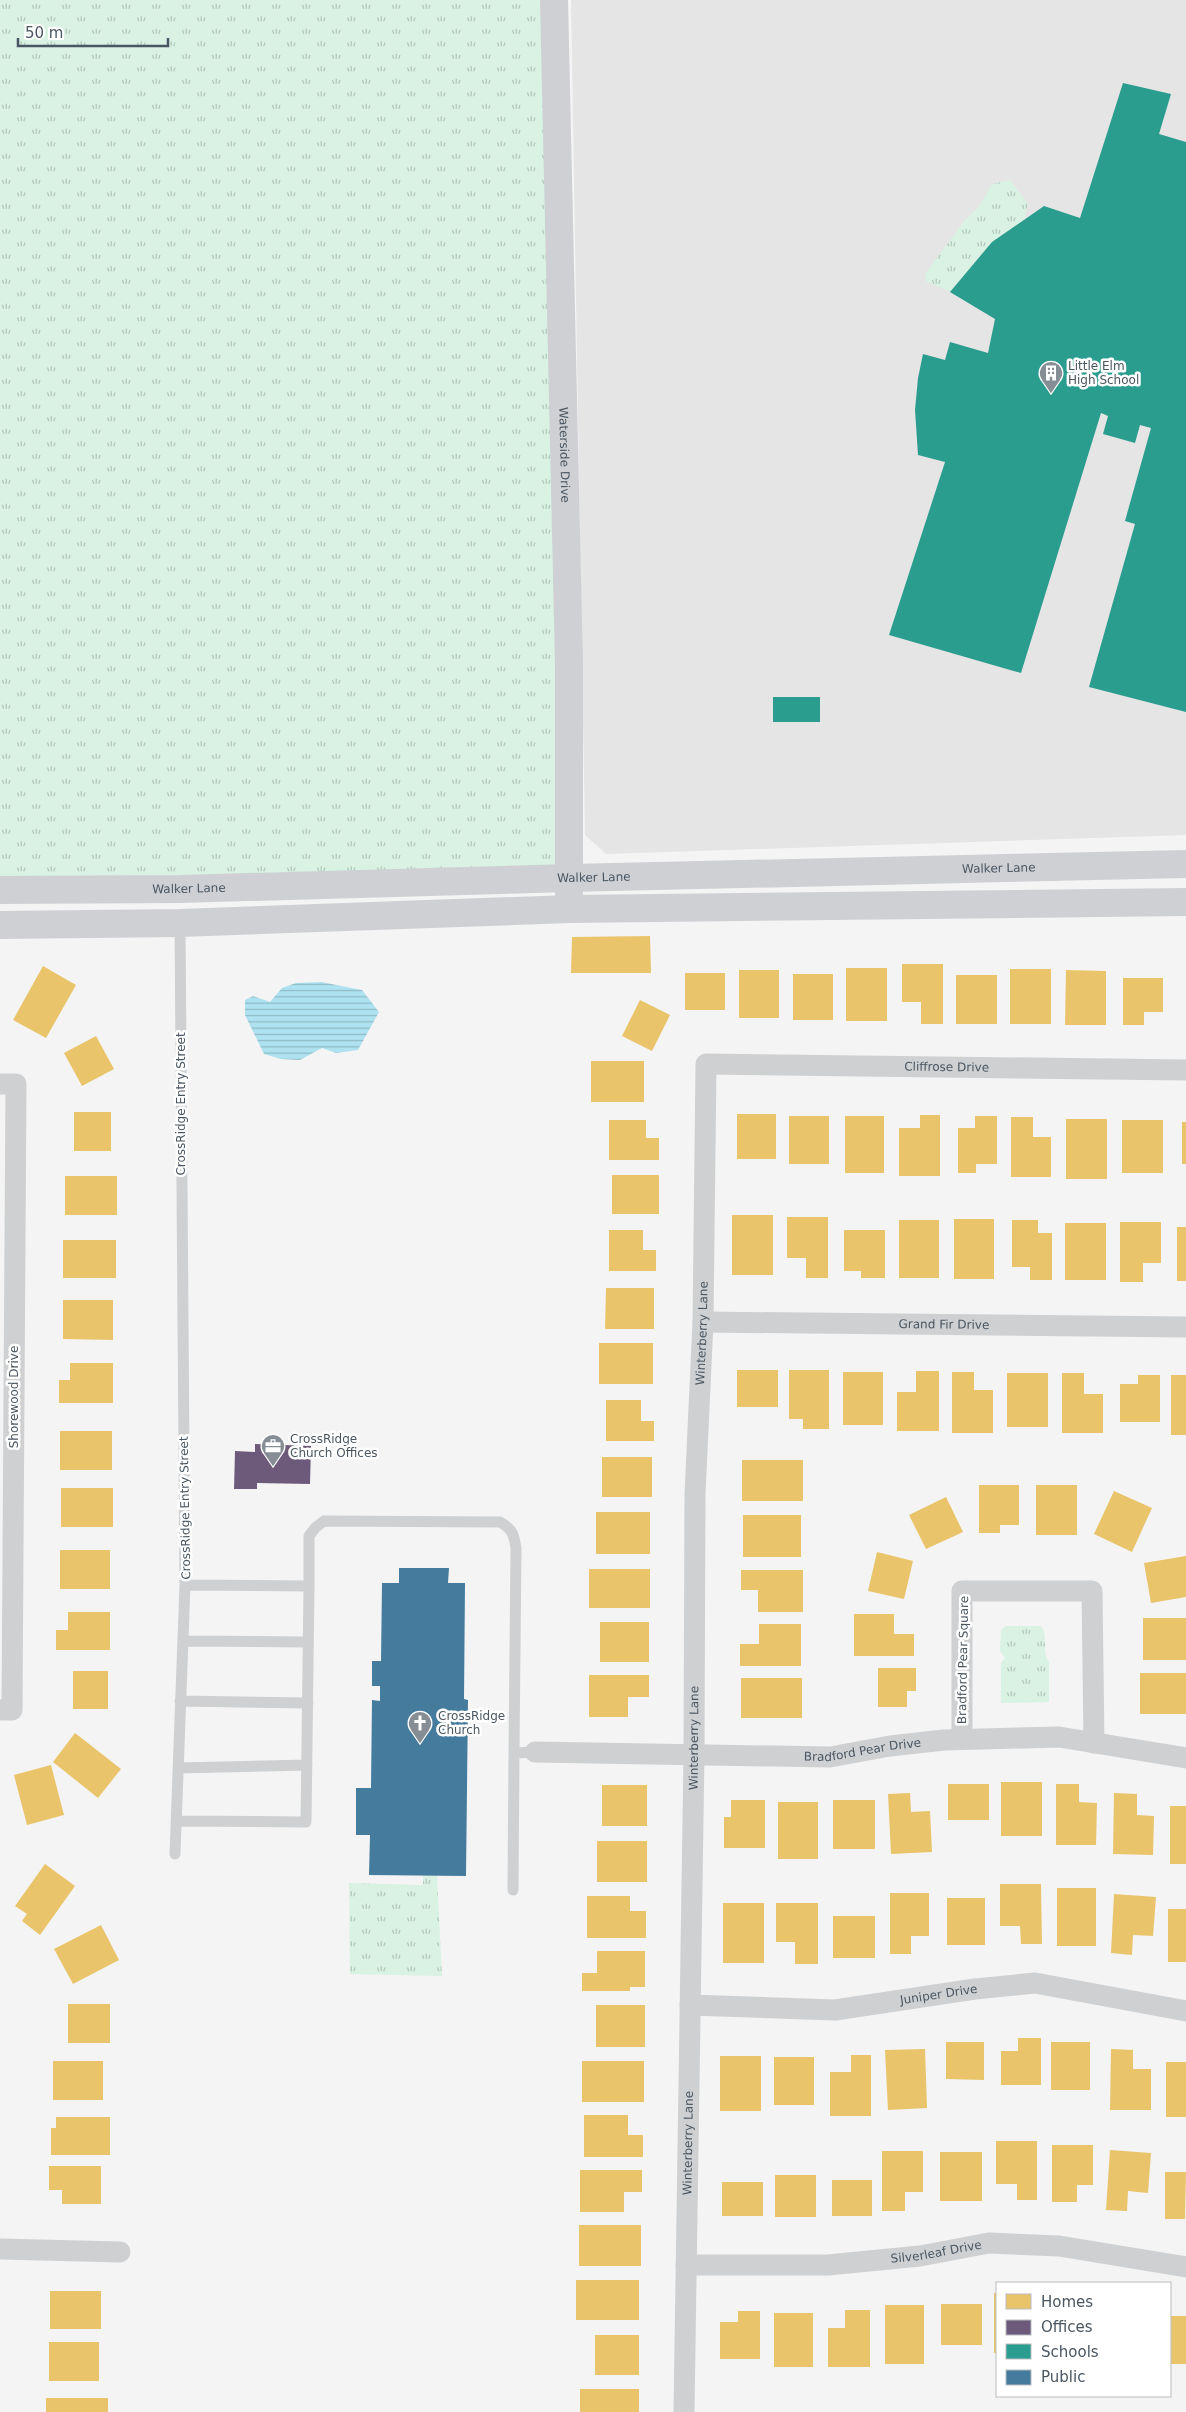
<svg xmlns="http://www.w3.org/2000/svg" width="1186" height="2412" viewBox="0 0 1186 2412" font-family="'DejaVu Sans',sans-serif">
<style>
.education{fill:#e6e5e6}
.grass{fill:url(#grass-tufts)}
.water{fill:url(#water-rules)}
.homes{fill:#e9c46a}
.offices{fill:#6d597a}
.schools{fill:#2a9d8f}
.public{fill:#457b9d}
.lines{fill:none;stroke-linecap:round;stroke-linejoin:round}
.lane{stroke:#ced0d2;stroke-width:11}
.street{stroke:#ced0d2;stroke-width:21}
.secondary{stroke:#ced0d4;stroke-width:28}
.labels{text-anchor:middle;stroke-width:5;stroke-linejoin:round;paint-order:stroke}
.poi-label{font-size:12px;fill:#4a5661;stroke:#fff;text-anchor:start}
.street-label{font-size:12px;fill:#4a5661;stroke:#fff}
</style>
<defs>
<pattern id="grass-tufts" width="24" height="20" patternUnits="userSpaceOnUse" patternTransform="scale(1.25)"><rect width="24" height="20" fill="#d9f2e3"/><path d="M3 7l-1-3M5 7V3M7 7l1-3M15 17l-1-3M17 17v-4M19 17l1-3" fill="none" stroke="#b2c7bb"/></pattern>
<pattern id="water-rules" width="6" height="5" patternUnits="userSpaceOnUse" patternTransform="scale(1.25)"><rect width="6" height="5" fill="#aee2f0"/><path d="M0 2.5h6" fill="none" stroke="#90bac6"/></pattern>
</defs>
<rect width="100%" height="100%" fill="#f4f4f4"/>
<path class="education" d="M 571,0 L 1186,0 L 1186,835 L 606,854 L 585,835 Z"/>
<path class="grass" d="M 0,0 L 551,0 L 570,878 L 0,888 Z
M 1010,180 L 1028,204 L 1024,220 L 992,242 L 950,292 L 926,281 L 925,274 L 965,220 L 978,208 L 992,184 Z
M 1006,1626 L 1041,1626 C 1049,1637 1041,1651 1049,1662 L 1049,1702 L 1001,1703 L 1001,1663 L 1005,1658 L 1000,1651 L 1001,1630 Z
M 423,1875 L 437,1875 L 442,1976 L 350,1974 L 349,1883 L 423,1885 Z"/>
<path class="water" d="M 321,982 L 362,990 L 379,1012 L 358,1050 L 336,1053 L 322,1048 L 300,1060 L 281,1059 L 264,1054 L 245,1015 L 245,1000 L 253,996 L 270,1002 L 282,988 L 296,983 Z"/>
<path class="homes" d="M 650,936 L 651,973 L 571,973 L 572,937 Z
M 902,964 L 943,964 L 943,1024 L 921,1024 L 921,1002 L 902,1002 Z
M 43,966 L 76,985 L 46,1038 L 13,1020 Z
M 846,968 L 887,968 L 887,1021 L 846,1021 Z
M 1010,969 L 1051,969 L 1051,1024 L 1010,1024 Z
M 739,970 L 779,970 L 779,1018 L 739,1018 Z
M 1066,970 L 1106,971 L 1106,1025 L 1065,1025 Z
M 685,973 L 725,973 L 725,1010 L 685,1010 Z
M 793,974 L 833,974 L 833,1020 L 793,1020 Z
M 956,975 L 997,975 L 997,1024 L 956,1024 Z
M 1123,978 L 1163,978 L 1163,1012 L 1144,1012 L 1144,1025 L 1123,1025 Z
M 640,1000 L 670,1015 L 652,1051 L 622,1036 Z
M 96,1036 L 114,1069 L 82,1086 L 64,1053 Z
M 591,1061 L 644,1061 L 644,1102 L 591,1102 Z
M 74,1112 L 111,1112 L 111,1151 L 74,1151 Z
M 737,1114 L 776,1114 L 776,1159 L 737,1159 Z
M 920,1115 L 940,1115 L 940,1176 L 899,1176 L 899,1128 L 920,1128 Z
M 789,1116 L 829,1116 L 829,1164 L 789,1164 Z
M 845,1116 L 884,1116 L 884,1173 L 845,1173 Z
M 975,1116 L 997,1116 L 997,1164 L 976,1164 L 976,1173 L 958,1173 L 958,1128 L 975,1128 Z
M 1011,1117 L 1033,1117 L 1033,1137 L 1051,1137 L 1051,1177 L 1011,1177 Z
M 1066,1119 L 1107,1119 L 1107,1179 L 1066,1179 Z
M 609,1120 L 646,1120 L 646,1138 L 659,1138 L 659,1160 L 609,1160 Z
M 1122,1120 L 1163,1120 L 1163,1173 L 1122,1173 Z
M 1182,1122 L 1186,1122 L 1186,1164 L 1182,1164 Z
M 612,1175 L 659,1175 L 659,1214 L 612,1214 Z
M 65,1176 L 117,1176 L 117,1215 L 65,1215 Z
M 732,1215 L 773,1215 L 773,1275 L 732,1275 Z
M 787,1217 L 828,1217 L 828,1278 L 806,1278 L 806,1258 L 787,1258 Z
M 954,1219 L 994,1219 L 994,1279 L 954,1279 Z
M 899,1220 L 939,1220 L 939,1278 L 899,1278 Z
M 1012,1220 L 1038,1220 L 1038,1233 L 1052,1233 L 1052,1280 L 1030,1280 L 1030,1267 L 1012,1267 Z
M 1120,1222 L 1161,1222 L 1161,1263 L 1143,1263 L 1143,1282 L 1120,1282 Z
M 1065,1223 L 1106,1223 L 1106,1280 L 1065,1280 Z
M 1177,1227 L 1186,1227 L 1186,1281 L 1177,1281 Z
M 609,1230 L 643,1230 L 643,1250 L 656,1250 L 656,1271 L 609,1271 Z
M 844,1230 L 885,1230 L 885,1278 L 861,1278 L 861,1271 L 844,1271 Z
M 63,1240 L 116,1240 L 116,1278 L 63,1278 Z
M 606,1288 L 654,1288 L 654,1329 L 605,1329 Z
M 63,1300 L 113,1300 L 113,1340 L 63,1339 Z
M 599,1343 L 653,1343 L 653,1384 L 599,1384 Z
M 70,1363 L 113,1363 L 113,1403 L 59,1403 L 59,1380 L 70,1380 Z
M 737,1370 L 778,1370 L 778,1407 L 737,1407 Z
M 789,1370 L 829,1370 L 829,1429 L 803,1429 L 803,1419 L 789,1419 Z
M 916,1371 L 939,1371 L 939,1431 L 897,1431 L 897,1392 L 916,1392 Z
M 843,1372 L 883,1372 L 883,1425 L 843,1425 Z
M 952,1372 L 974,1372 L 974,1390 L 993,1390 L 993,1433 L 952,1433 Z
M 1007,1373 L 1048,1373 L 1048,1427 L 1007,1427 Z
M 1062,1373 L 1084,1373 L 1084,1394 L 1103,1394 L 1103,1433 L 1062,1433 Z
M 1138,1375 L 1160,1375 L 1160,1422 L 1120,1422 L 1120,1384 L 1138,1384 Z
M 1171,1375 L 1186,1375 L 1186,1435 L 1171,1435 Z
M 606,1400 L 641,1400 L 641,1421 L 654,1421 L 654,1441 L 606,1441 Z
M 60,1431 L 112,1431 L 112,1470 L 60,1470 Z
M 602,1457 L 652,1457 L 652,1497 L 602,1497 Z
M 742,1460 L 803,1460 L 803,1501 L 742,1501 Z
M 979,1485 L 1019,1485 L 1019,1525 L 1000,1525 L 1000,1533 L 979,1533 Z
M 1036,1485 L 1077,1485 L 1077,1535 L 1036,1535 Z
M 61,1488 L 113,1488 L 113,1527 L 61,1527 Z
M 1114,1491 L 1152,1508 L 1132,1552 L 1094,1534 Z
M 946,1497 L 963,1532 L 926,1549 L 909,1515 Z
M 596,1512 L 650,1512 L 650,1554 L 596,1554 Z
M 743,1515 L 801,1515 L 801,1557 L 743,1557 Z
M 60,1550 L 110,1550 L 110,1589 L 60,1589 Z
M 877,1552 L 913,1561 L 904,1599 L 868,1591 Z
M 1186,1556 L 1186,1597 L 1151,1603 L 1144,1563 Z
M 589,1569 L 650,1569 L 650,1608 L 589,1608 Z
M 741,1570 L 803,1570 L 803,1612 L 758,1612 L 758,1590 L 741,1590 Z
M 68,1612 L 110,1612 L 110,1650 L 56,1650 L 56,1630 L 68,1630 Z
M 854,1614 L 894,1614 L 894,1634 L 914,1634 L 914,1656 L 854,1656 Z
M 1143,1618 L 1186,1618 L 1186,1660 L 1143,1660 Z
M 600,1622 L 649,1622 L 649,1662 L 600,1662 Z
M 759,1624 L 801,1624 L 801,1666 L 740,1666 L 740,1644 L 759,1644 Z
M 878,1668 L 916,1668 L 916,1691 L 907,1691 L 907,1707 L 878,1707 Z
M 73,1671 L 108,1671 L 108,1709 L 73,1709 Z
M 1140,1673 L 1186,1673 L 1186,1714 L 1140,1714 Z
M 589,1675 L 649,1675 L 649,1697 L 628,1697 L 628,1717 L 589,1717 Z
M 741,1678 L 802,1678 L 802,1718 L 741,1718 Z
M 75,1733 L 121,1769 L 98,1798 L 53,1762 Z
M 51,1765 L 64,1815 L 27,1825 L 14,1775 Z
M 1001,1782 L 1042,1782 L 1042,1836 L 1001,1836 Z
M 948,1784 L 989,1784 L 989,1820 L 948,1820 Z
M 1056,1784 L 1079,1784 L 1079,1802 L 1097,1803 L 1096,1845 L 1056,1845 Z
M 602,1785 L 647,1785 L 647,1826 L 602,1826 Z
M 910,1793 L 911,1812 L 930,1811 L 932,1852 L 891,1854 L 888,1794 Z
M 1114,1793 L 1137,1794 L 1137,1815 L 1154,1816 L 1153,1855 L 1113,1854 Z
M 731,1800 L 765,1800 L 765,1848 L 724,1848 L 724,1817 L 731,1817 Z
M 833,1800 L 875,1800 L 875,1849 L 833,1849 Z
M 778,1802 L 818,1802 L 818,1859 L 778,1859 Z
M 1170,1806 L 1186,1806 L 1186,1864 L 1170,1864 Z
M 597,1841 L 647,1841 L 647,1882 L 597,1882 Z
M 45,1864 L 75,1886 L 40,1935 L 22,1921 L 27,1914 L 15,1906 Z
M 1000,1884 L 1041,1884 L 1042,1944 L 1021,1944 L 1020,1926 L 1000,1926 Z
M 1057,1888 L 1096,1888 L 1096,1946 L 1057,1946 Z
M 890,1893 L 929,1893 L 929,1936 L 911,1936 L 911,1954 L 890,1954 Z
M 1114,1894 L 1156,1897 L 1153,1936 L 1133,1935 L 1132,1955 L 1111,1953 Z
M 587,1896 L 630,1896 L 630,1911 L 646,1911 L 646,1938 L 587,1938 Z
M 947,1898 L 985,1898 L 985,1945 L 947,1945 Z
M 723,1903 L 764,1903 L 764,1963 L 723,1963 Z
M 776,1903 L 818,1903 L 818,1964 L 795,1964 L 795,1942 L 776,1942 Z
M 1168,1909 L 1186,1909 L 1186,1962 L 1168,1962 Z
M 833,1916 L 875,1916 L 875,1958 L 833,1958 Z
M 101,1925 L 119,1960 L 73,1984 L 54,1949 Z
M 597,1951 L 645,1951 L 645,1987 L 630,1987 L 630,1991 L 582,1991 L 582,1973 L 597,1973 Z
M 68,2004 L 110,2004 L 110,2043 L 68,2043 Z
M 596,2005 L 645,2005 L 645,2047 L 596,2047 Z
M 1018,2038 L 1041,2038 L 1041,2085 L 1001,2085 L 1001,2051 L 1018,2051 Z
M 946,2042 L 984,2042 L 984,2080 L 946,2079 Z
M 1051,2042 L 1090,2042 L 1090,2090 L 1051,2090 Z
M 925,2049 L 927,2108 L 888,2110 L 885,2050 Z
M 1111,2049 L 1133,2050 L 1133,2069 L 1151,2069 L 1151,2110 L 1110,2110 Z
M 851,2055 L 871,2055 L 871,2116 L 830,2116 L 830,2072 L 851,2072 Z
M 720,2056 L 761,2056 L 761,2111 L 720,2111 Z
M 774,2057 L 814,2057 L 814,2105 L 774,2105 Z
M 53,2061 L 103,2061 L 103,2100 L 53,2100 Z
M 582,2061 L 644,2061 L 644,2102 L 582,2102 Z
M 1166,2062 L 1186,2062 L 1186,2117 L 1166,2117 Z
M 584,2115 L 628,2115 L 628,2135 L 643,2135 L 643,2157 L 584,2157 Z
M 56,2117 L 110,2117 L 110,2155 L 51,2155 L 51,2128 L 56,2128 Z
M 996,2141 L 1037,2141 L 1037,2200 L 1017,2200 L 1017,2184 L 996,2184 Z
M 1052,2145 L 1093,2145 L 1093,2185 L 1077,2185 L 1077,2202 L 1052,2202 Z
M 1110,2150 L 1151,2153 L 1148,2193 L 1128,2191 L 1127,2211 L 1106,2210 Z
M 882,2151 L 923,2151 L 923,2192 L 905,2192 L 905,2211 L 882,2211 Z
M 940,2152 L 982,2152 L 982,2201 L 940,2201 Z
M 49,2166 L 101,2166 L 101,2204 L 62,2204 L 62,2190 L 49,2190 Z
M 580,2170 L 642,2170 L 642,2192 L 624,2192 L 624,2212 L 580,2212 Z
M 1165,2172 L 1186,2172 L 1185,2219 L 1165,2219 Z
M 775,2175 L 816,2175 L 816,2217 L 775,2217 Z
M 832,2180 L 872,2180 L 872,2216 L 832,2216 Z
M 722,2182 L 763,2182 L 763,2216 L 722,2216 Z
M 579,2225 L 641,2225 L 641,2266 L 579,2266 Z
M 576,2280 L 639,2280 L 639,2320 L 576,2320 Z
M 50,2291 L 101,2291 L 101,2329 L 50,2329 Z
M 994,2293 L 997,2293 L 997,2353 L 994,2353 Z
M 941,2304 L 982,2304 L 982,2345 L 941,2345 Z
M 885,2305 L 924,2305 L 924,2364 L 885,2364 Z
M 845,2310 L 870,2310 L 870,2367 L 828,2367 L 828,2328 L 845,2328 Z
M 738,2311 L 760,2311 L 760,2359 L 720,2359 L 720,2322 L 738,2322 Z
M 774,2313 L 813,2313 L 813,2367 L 774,2367 Z
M 1170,2316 L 1186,2316 L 1186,2364 L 1170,2364 Z
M 595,2335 L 639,2335 L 639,2375 L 595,2375 Z
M 49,2342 L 99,2342 L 99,2381 L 49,2381 Z
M 580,2389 L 639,2389 L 639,2412 L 580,2412 Z
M 46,2398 L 108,2398 L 108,2412 L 46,2412 Z"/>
<path class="offices" d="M 255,1444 L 311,1446 L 310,1484 L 257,1483 L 257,1489 L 234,1489 L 235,1451 L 255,1452 Z"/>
<path class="schools" d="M 1123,83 L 1171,94 L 1159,134 L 1186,142 L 1186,712 L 1089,687 L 1135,524 L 1125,521 L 1151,428 L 1140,425 L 1135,443 L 1103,434 L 1108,416 L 1101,413 L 1021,673 L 889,635 L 945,462 L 918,455 L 915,410 L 918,378 L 923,354 L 945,360 L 950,342 L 988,353 L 995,319 L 950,292 L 992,242 L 1044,206 L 1080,218 Z
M 773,697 L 820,697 L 820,722 L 773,722 Z"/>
<path class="public" d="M 399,1568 L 449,1568 L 448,1583 L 465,1583 L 464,1699 L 468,1700 L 466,1876 L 369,1875 L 370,1835 L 356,1835 L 356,1788 L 371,1788 L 372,1700 L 380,1701 L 380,1686 L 372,1686 L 372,1661 L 381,1661 L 382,1583 L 399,1583 Z"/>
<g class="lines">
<path class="lane" d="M 180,923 L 185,1585 L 309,1586 L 309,1536 L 315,1528 L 324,1521 L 500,1522 C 512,1529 514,1534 516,1548 L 514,1753 L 535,1752
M 183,1641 L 308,1642
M 180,1701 L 308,1703
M 178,1768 L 307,1765
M 176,1821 L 306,1822 L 309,1586
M 175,1854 L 185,1585
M 513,1890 L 514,1753"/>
<g class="street">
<path d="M 0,1084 L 16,1084 L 12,1710 L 0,1710"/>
<path id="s1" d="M 703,1322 L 1186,1327"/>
<path d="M 962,1739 L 962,1591 L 1092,1591 L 1094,1743"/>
<path id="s2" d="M 535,1752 L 830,1757 L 890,1746 L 944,1740 L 1059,1737 L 1186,1758"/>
<path id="s3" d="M 690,2005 L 835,2010 L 975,1989 L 1035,1983 L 1186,2011"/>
<path d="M 0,2249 L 120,2252"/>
<path id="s4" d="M 686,2265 L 828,2265 L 920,2256 L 989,2243 L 1059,2246 L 1186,2267"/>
<path id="s5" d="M 684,2412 L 694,1754 L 695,1494 L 703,1322 L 706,1064 L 1186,1070"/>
</g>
<g class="secondary">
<path id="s6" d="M 554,0 L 569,665 L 569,896"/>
<path id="s7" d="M 0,890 L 180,889 L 570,878 L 1186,864"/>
<path d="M 0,925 L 180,923 L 569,909 L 1186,902"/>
</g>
</g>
<defs>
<g id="building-pin" transform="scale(1.25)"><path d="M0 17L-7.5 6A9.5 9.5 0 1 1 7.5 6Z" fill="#868d94" stroke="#fff"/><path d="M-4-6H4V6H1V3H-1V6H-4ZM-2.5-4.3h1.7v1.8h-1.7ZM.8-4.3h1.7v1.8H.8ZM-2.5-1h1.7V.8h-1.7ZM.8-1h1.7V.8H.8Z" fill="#fff"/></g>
<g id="office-pin" transform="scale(1.25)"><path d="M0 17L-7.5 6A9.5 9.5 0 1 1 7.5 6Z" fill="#868d94" stroke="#fff"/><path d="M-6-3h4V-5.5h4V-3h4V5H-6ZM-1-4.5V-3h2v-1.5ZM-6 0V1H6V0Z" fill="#fff"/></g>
<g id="church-pin" transform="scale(1.25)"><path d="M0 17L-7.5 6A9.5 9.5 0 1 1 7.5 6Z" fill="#868d94" stroke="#fff"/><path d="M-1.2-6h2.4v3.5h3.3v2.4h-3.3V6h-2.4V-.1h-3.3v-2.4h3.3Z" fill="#fff"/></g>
</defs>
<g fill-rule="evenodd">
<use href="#building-pin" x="1051" y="373"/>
<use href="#office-pin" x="273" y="1446"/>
<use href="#church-pin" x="420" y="1723"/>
</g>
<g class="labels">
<g class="poi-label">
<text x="1068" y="370">Little Elm<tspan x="1068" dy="14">High School</tspan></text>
<text x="290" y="1443">CrossRidge<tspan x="290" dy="14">Church Offices</tspan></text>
<text x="438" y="1720">CrossRidge<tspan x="438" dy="14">Church</tspan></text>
</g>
<g class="street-label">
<text dy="4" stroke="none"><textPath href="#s6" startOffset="455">Waterside Drive</textPath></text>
<text dy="4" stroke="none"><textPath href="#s7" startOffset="999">Walker Lane</textPath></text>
<text dy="4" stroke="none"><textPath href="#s7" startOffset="594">Walker Lane</textPath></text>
<text dy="4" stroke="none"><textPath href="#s7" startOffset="189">Walker Lane</textPath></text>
<text dy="4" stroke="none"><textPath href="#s5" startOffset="1589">Cliffrose Drive</textPath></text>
<text transform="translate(181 1104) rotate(-90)" y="4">CrossRidge Entry Street</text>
<text dy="4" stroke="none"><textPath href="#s1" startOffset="241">Grand Fir Drive</textPath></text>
<text dy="4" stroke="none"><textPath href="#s5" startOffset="1079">Winterberry Lane</textPath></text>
<text transform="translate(14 1397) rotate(-90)" y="4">Shorewood Drive</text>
<text transform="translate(185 1508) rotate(-91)" y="4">CrossRidge Entry Street</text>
<text transform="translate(963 1660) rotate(-89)" y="4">Bradford Pear Square</text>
<text dy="4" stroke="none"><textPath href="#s5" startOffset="674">Winterberry Lane</textPath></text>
<text dy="4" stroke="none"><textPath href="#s2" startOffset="328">Bradford Pear Drive</textPath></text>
<text dy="4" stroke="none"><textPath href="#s3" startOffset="250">Juniper Drive</textPath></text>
<text dy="4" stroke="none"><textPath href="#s5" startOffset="269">Winterberry Lane</textPath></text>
<text dy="4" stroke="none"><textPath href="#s4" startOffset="251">Silverleaf Drive</textPath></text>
</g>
</g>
<rect x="996" y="2282" width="175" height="115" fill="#ffffff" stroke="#b7bbc0"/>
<rect x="1006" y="2294" width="25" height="15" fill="#e9c46a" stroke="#b7bbc0"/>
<text x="1041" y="2307" font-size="15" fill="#4a5661">Homes</text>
<rect x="1006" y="2320" width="25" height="15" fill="#6d597a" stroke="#b7bbc0"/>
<text x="1041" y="2332" font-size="15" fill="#4a5661">Offices</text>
<rect x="1006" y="2344" width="25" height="15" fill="#2a9d8f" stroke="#b7bbc0"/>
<text x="1041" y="2357" font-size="15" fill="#4a5661">Schools</text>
<rect x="1006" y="2370" width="25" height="15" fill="#457b9d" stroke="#b7bbc0"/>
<text x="1041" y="2382" font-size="15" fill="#4a5661">Public</text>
<path d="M18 38v8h150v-8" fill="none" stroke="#4a5661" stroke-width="2.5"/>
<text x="25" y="38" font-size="15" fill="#4a5661" stroke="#ffffff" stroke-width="4" paint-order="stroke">50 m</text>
</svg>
